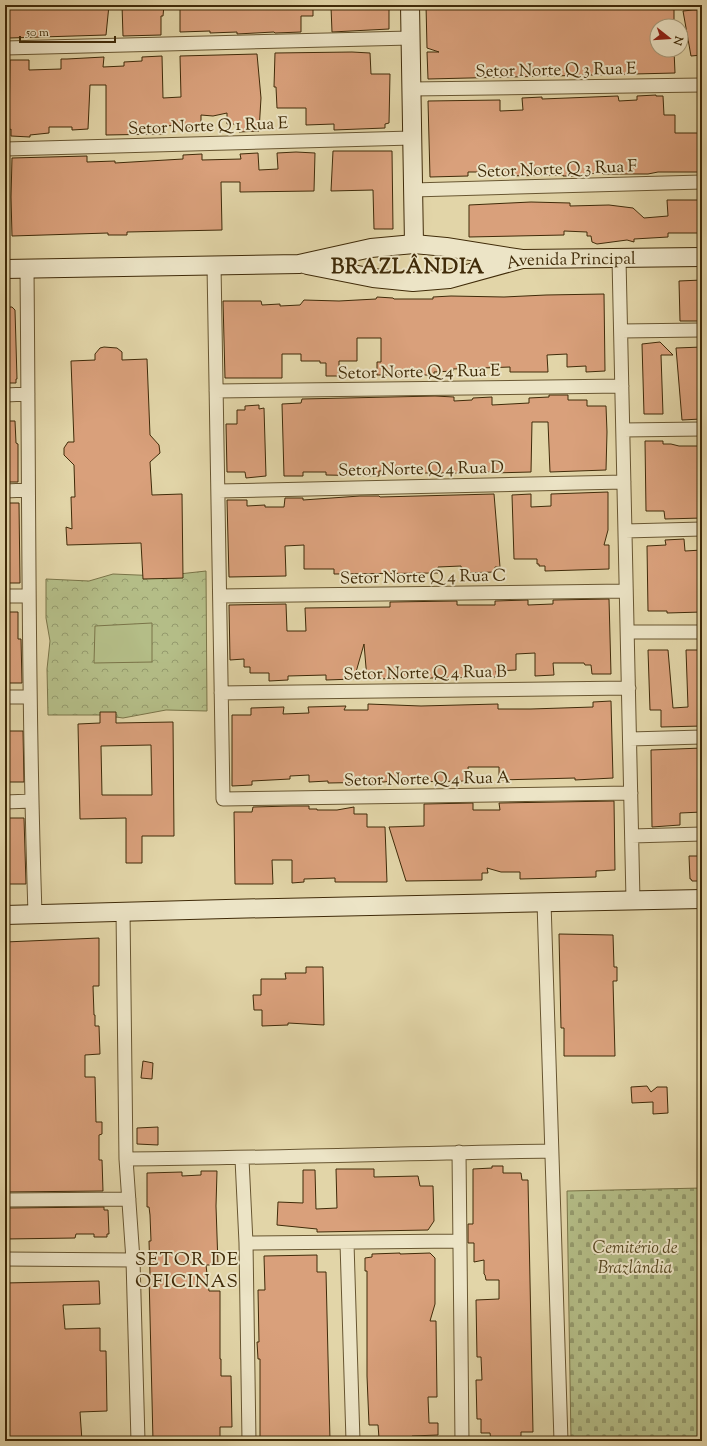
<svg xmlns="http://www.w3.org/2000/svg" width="707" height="1446" viewBox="0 0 707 1446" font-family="'Sorts Mill Goudy',serif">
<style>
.forest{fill:url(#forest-crowns);stroke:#7a7448}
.cemetery{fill:url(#cemetery-stones);stroke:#7a7448}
.pitch{fill:#b4bd87;stroke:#7a7448}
.building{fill:#d9a07b;stroke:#402b09;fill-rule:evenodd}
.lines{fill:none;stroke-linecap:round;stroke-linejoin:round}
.street-casing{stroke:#685631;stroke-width:15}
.secondary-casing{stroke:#402b09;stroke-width:20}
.street{stroke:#ece4c6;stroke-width:13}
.secondary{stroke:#ece4c6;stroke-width:18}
.labels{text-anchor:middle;stroke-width:4;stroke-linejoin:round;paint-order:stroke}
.street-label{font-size:17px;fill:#402b09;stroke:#ece4c6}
.park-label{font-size:17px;font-style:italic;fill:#574822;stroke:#ece4c6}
.quarter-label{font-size:19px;letter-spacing:1px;fill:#402b09;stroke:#ece4c6}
.district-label{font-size:21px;font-weight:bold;letter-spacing:1px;fill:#402b09;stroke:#ece4c6}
</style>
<defs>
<pattern id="forest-crowns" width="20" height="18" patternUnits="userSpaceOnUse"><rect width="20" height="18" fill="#b4bd87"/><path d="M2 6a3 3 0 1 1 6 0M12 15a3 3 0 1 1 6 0" fill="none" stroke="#949a6d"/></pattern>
<pattern id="cemetery-stones" width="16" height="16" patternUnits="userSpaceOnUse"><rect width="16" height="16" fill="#b4bd87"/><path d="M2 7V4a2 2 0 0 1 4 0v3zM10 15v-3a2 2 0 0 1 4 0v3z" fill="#949a6d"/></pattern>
</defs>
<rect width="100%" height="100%" fill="#e2d5a8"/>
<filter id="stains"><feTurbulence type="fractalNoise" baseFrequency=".005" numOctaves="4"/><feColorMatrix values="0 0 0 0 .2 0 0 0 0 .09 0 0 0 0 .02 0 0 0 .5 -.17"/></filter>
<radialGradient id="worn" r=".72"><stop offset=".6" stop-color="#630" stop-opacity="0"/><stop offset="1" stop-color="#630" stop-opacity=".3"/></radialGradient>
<path class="forest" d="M 206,571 L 207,711 L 166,710 L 123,718 L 101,715 L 48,715 L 47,669 L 50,641 L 46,618 L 46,579 L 89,581 L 113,574 L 161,576 Z"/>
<path class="cemetery" d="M 702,1188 L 702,1441 L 571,1441 L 567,1191 Z"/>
<path class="pitch" d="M 152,623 L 152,662 L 94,663 L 95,626 Z"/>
<path class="building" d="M 9,5 L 109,5 L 106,35 L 9,38 Z
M 122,5 L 164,5 L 163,16 L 161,16 L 161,35 L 123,36 Z
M 180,5 L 313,5 L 313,16 L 301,16 L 301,32 L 275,33 L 274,32 L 237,34 L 237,32 L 210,33 L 210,31 L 180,32 Z
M 339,5 L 389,5 L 389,29 L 332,32 L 331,7 L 339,6 Z
M 426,5 L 674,5 L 674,26 L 657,26 L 657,50 L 674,50 L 675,73 L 428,79 L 427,52 L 439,52 L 427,48 Z
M 693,10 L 702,10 L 702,55 L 691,56 L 683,11 Z
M 352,52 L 370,53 L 371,74 L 390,74 L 389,123 L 385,124 L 385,128 L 334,130 L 334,124 L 306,125 L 306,108 L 277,108 L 276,87 L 274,87 L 275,53 Z
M 257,54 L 261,98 L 259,131 L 239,132 L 237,124 L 227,124 L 227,113 L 213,116 L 201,115 L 201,127 L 182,128 L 182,125 L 163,126 L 163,134 L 106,135 L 106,85 L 90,85 L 88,129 L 72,130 L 72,127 L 49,127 L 49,133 L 30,135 L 30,137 L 11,136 L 11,129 L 9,130 L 10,60 L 29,60 L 29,70 L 61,69 L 61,59 L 67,59 L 104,57 L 103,67 L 124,66 L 124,62 L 142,61 L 142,57 L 162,56 L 163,98 L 181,97 L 180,56 Z
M 656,95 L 656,96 L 663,96 L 664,115 L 675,115 L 675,133 L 702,133 L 702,172 L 658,172 L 648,174 L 604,174 L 601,173 L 582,174 L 582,176 L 563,176 L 563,175 L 506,176 L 487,176 L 487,172 L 468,172 L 468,176 L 430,177 L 428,101 L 500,100 L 500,111 L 523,110 L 522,98 L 542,97 L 542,99 L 618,96 L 619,101 L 637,100 L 637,96 Z
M 333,151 L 392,151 L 393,229 L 374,229 L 373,190 L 331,191 Z
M 296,152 L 315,153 L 314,191 L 240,192 L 240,182 L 221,182 L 222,230 L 127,232 L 127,235 L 108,235 L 108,233 L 12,236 L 11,197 L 12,158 L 87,156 L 87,162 L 115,161 L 115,163 L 183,159 L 183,155 L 202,154 L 202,160 L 241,159 L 240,154 L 258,153 L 259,170 L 278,169 L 277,153 Z
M 667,200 L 702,200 L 702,233 L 668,233 L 668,237 L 634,239 L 634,242 L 627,240 L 597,244 L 592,242 L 591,236 L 587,236 L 587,232 L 564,231 L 564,235 L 469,237 L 469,205 L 531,202 L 570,203 L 570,206 L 609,205 L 633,208 L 644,218 L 668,216 Z
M 702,280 L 702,321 L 680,321 L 679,281 Z
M 604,294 L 605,371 L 586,372 L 586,366 L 567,367 L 567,354 L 547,355 L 548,372 L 510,372 L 510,367 L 453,369 L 453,371 L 434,372 L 434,375 L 377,375 L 377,362 L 381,362 L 381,338 L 357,338 L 357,361 L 339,361 L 339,376 L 326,376 L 326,363 L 320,363 L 320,361 L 301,361 L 301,354 L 282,354 L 282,378 L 225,378 L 223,301 L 261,301 L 262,305 L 280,304 L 280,306 L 300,305 L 304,300 L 339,301 L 376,299 L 377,297 L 393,298 L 394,299 L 433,299 L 433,297 L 451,296 L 504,297 L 546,295 Z
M 5,307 L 12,307 L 15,310 L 17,379 L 16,379 L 16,383 L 5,383 Z
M 660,342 L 673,355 L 661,355 L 663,414 L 644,414 L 642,344 Z
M 104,347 L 117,348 L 122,352 L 122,360 L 147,359 L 150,435 L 159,445 L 160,453 L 150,462 L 152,495 L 182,494 L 183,578 L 143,579 L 141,543 L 67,545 L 66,527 L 72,529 L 71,497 L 75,497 L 74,465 L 64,455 L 64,448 L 68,442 L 74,442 L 71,361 L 95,360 L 95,354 L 100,348 Z
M 702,347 L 702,410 L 700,410 L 701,419 L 682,420 L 676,348 Z
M 549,395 L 568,395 L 568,400 L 587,400 L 587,406 L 606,406 L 607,432 L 606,470 L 550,472 L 548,422 L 532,422 L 531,472 L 493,473 L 493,472 L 482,472 L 482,467 L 463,466 L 463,473 L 417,473 L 398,475 L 398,470 L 379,471 L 379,476 L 326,475 L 326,472 L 303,472 L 303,476 L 284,476 L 282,404 L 301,403 L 302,399 L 435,396 L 454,397 L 454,401 L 472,400 L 473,398 L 492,397 L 492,405 L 529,403 L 529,398 L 549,397 Z
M 259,405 L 259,409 L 264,408 L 266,476 L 246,478 L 245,472 L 227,472 L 226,424 L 237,424 L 237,410 L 245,410 L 245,406 Z
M 5,421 L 15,421 L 16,443 L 18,444 L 18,482 L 5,482 Z
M 645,441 L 663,441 L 663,444 L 671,444 L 679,446 L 702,446 L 702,518 L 665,519 L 664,511 L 646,511 Z
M 608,492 L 608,530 L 604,545 L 609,545 L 609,569 L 545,571 L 545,566 L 539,566 L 539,564 L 537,564 L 537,559 L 514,559 L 512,495 L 531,494 L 531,507 L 551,506 L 551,494 Z
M 494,494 L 500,567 L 495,567 L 495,572 L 462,573 L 461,566 L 438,567 L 438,573 L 334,574 L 334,569 L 304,569 L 304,545 L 285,546 L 286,576 L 229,577 L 227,500 L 247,500 L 247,506 L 265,505 L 265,507 L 284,507 L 285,498 L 303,498 L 303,500 L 360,496 L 379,496 L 380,497 Z
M 5,503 L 19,503 L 20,583 L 5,583 Z
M 684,539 L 685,551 L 702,550 L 702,612 L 667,613 L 667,611 L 648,611 L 647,546 L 666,545 L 665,540 Z
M 609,599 L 611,674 L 592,674 L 591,665 L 585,665 L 584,663 L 553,663 L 554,675 L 535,676 L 535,653 L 516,654 L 516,670 L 496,671 L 497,677 L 367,679 L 364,644 L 354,679 L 326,680 L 326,675 L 288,676 L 288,680 L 269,681 L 269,673 L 250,673 L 250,667 L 244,667 L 244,659 L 230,660 L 229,605 L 286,604 L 287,631 L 306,631 L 305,608 L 390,607 L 390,602 L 457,601 L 457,605 L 495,605 L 495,601 L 528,600 L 528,605 L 553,604 L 553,600 Z
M 5,612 L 18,612 L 18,639 L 21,639 L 22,683 L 5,683 Z
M 648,650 L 668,650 L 673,708 L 688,707 L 686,650 L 702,650 L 702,726 L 661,727 L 661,710 L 650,710 Z
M 611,701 L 613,778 L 575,780 L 575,778 L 499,780 L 499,767 L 468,767 L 469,781 L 404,782 L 404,779 L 384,782 L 328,783 L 328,781 L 309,782 L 309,775 L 290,776 L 290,779 L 252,781 L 252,785 L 232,786 L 232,715 L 251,715 L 251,708 L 284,707 L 283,714 L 309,713 L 308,707 L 346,706 L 344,710 L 368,710 L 368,704 L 421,706 L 498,704 L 498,709 L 531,709 L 593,707 L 593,702 Z
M 100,712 L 116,712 L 116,723 L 173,722 L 174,836 L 142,836 L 142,863 L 126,863 L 126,818 L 80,819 L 78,724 L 100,723 ZM 151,745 L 152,795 L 102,795 L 101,746 Z
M 5,731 L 23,731 L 24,782 L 5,782 Z
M 702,748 L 702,812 L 680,813 L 680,825 L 652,827 L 651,750 Z
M 614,801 L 615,870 L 596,871 L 596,877 L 520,879 L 520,872 L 501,872 L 487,868 L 488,873 L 482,873 L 482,880 L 406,881 L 389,827 L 424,826 L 424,804 L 473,803 L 473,810 L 500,810 L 499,803 Z
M 291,806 L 309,806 L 309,809 L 317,809 L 317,810 L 337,810 L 354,807 L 354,814 L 367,814 L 367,827 L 385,827 L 387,882 L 335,882 L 335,878 L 304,879 L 304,882 L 292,883 L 292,860 L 272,860 L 273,884 L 235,884 L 234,812 L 252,812 L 253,807 Z
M 6,818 L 24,818 L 26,884 L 7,884 L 7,883 L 5,883 Z
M 689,856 L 702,856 L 702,881 L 692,881 L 691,879 L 690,879 Z
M 559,934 L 613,935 L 614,967 L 617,967 L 617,981 L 613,981 L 615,1056 L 564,1056 L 564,1028 L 561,1028 Z
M 99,938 L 99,986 L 93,986 L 94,1015 L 95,1015 L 95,1026 L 99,1026 L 100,1054 L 85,1055 L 85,1077 L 95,1077 L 96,1122 L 102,1122 L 102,1134 L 99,1135 L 99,1160 L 102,1160 L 103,1191 L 5,1192 L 5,942 Z
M 306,967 L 323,967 L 324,1025 L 288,1023 L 288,1025 L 262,1026 L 262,1010 L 254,1010 L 253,995 L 261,995 L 261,979 L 286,979 L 285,973 L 306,973 Z
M 143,1061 L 153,1063 L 152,1079 L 141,1078 Z
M 647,1086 L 651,1092 L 657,1087 L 667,1087 L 668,1113 L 653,1114 L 653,1102 L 632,1103 L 631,1087 Z
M 158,1127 L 158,1145 L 137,1144 L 137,1128 Z
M 492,1166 L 503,1166 L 503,1173 L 521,1173 L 522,1180 L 528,1180 L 533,1432 L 521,1432 L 521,1441 L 491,1441 L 490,1433 L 481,1433 L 481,1419 L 477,1419 L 476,1380 L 482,1380 L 481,1357 L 477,1357 L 476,1300 L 499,1299 L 499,1280 L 486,1280 L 485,1275 L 484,1274 L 484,1260 L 474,1262 L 474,1243 L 468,1243 L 468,1224 L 473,1224 L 473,1169 L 492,1168 Z
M 336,1169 L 374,1169 L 374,1177 L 418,1176 L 420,1186 L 433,1186 L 434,1221 L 428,1230 L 317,1232 L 317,1229 L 277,1225 L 278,1202 L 303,1203 L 303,1170 L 315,1170 L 316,1209 L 337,1208 Z
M 201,1171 L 217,1171 L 216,1206 L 218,1265 L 206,1265 L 209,1291 L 220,1291 L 220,1359 L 221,1359 L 221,1376 L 231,1376 L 232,1427 L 220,1427 L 220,1441 L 153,1441 L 149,1275 L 150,1275 L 149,1241 L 151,1241 L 150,1215 L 149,1207 L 147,1207 L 147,1173 L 182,1172 L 182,1176 L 201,1175 Z
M 104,1207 L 104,1210 L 108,1210 L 109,1234 L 107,1234 L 107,1237 L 94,1237 L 94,1234 L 76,1234 L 75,1238 L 5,1239 L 5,1212 L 8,1212 L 8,1208 Z
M 400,1253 L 400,1254 L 430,1253 L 435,1258 L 435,1304 L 430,1321 L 436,1321 L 437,1397 L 428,1397 L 429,1423 L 438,1423 L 438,1435 L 412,1436 L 412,1439 L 398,1440 L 398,1438 L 379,1438 L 378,1425 L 369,1425 L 367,1376 L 367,1271 L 365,1271 L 365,1258 L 372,1257 L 372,1254 Z
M 317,1255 L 317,1272 L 326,1272 L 330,1441 L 260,1441 L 260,1359 L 258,1359 L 257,1342 L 259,1342 L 258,1290 L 265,1290 L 264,1256 Z
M 99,1281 L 100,1304 L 63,1305 L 65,1329 L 100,1328 L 100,1351 L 106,1351 L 107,1411 L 80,1412 L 82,1441 L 5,1441 L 5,1352 L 7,1330 L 5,1330 L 5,1283 Z"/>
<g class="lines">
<g class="street-casing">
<path id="street" d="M 5,48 L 411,38
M 411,89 L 702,85
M 5,149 L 412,138
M 413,190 L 702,182
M 619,259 L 633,900
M 214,265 L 223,799 L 631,793
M 27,269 C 29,484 28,699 35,914
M 621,331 L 702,330
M 216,391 L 622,386
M 5,395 L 28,394
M 623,430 L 702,429
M 5,491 L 28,490
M 218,491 L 624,482
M 625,531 L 702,529
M 5,596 L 29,596
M 220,596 L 626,591
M 628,632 L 702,632
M 221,693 L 629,688
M 5,697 L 30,697
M 630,739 L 702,737
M 5,802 L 32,801
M 632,836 L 702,834
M 544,902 L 561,1441
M 123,911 L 126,1159 L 133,1260 L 138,1441
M 459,1152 L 462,1441
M 126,1159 C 268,1158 409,1153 551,1151
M 242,1159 L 246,1243 L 249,1441
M 5,1200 L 129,1199
M 246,1243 L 460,1241
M 347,1243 L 353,1441
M 5,1259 L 133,1260"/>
</g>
<g class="secondary-casing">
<g id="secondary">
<path d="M 410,5 L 414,244"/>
<path id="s1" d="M 307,265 L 373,278 L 413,282 L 449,279 L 522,259 L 702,257"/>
<path d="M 5,269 L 299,264 L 371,248 L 414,244 L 446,247 L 522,259"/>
<path d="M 5,915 L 226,909 L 702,899"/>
</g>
</g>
<use href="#street" class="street"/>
<use href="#secondary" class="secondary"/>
</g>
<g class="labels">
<g class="street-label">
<text transform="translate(556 69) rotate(-1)" y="6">Setor Norte Q 3 Rua E</text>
<text transform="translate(208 125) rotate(-2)" y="6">Setor Norte Q 1 Rua E</text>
<text transform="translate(557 168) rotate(-2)" y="6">Setor Norte Q 3 Rua F</text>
<text dy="6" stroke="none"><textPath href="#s1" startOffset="268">Avenida Principal</textPath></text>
<text transform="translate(419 371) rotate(-1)" y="6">Setor Norte Q 4 Rua E</text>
<text transform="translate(421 468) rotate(-1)" y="6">Setor Norte Q 4 Rua D</text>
<text transform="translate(423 576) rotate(-1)" y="6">Setor Norte Q 4 Rua C</text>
<text transform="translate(425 672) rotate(-1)" y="6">Setor Norte Q 4 Rua B</text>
<text transform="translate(427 778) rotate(-1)" y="6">Setor Norte Q 4 Rua A</text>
</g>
<g class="park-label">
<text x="635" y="1253">Cemitério de<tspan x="635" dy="20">Brazlândia</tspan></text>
</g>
<g class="quarter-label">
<text x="187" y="1265">SETOR DE<tspan x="187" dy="22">OFICINAS</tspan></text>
</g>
<g class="district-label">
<text x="408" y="273">BRAZLÂNDIA</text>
</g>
</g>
<rect width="707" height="1446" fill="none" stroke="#e2d5a8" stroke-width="20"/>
<rect x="6" y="6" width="695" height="1434" fill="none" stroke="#402b09" stroke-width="2"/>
<rect x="10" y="10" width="687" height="1426" fill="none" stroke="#402b09"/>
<g transform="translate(669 38) rotate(107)"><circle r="19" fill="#ece4c6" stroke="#a79a7a"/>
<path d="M0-3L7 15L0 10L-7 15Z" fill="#8f2418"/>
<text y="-6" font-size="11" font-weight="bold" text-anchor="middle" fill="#402b09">N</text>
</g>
<path d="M20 36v6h95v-6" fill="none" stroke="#402b09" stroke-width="2"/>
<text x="26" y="36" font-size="12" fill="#402b09" stroke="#ece4c6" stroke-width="3" paint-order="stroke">50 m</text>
<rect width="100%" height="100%" filter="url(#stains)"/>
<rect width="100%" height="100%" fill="url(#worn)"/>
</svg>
